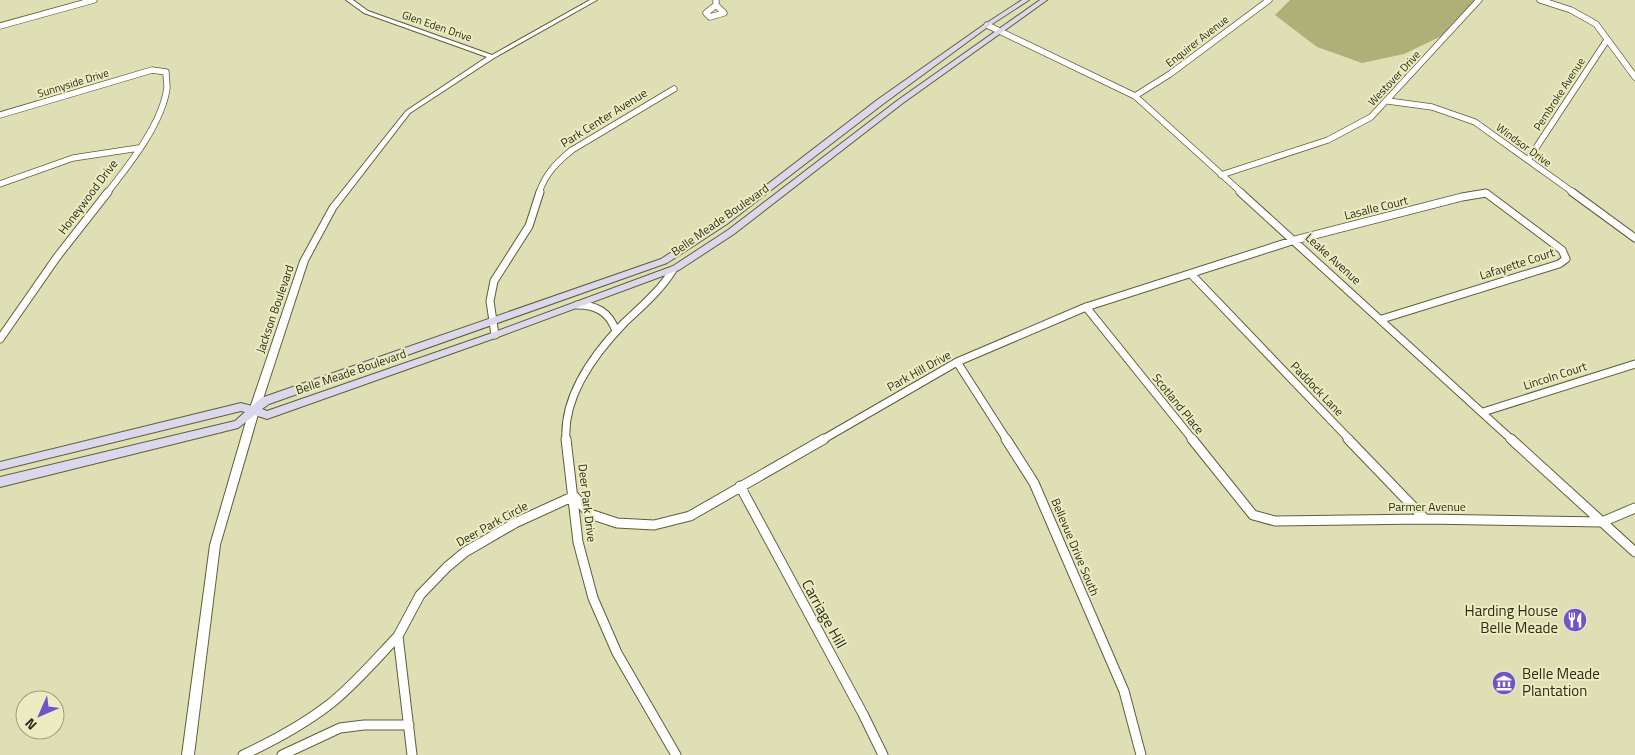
<svg xmlns="http://www.w3.org/2000/svg" width="1635" height="755" viewBox="0 0 1635 755" font-family="'Titillium Web',sans-serif">
<style>
.green{fill:#afb078}
.lines{fill:none;stroke-linecap:round;stroke-linejoin:round}
.minor-far2-casing{stroke:#5e5f38;stroke-width:7}
.minor-far1-casing{stroke:#5e5f38;stroke-width:9}
.minor-casing{stroke:#5e5f38;stroke-width:11}
.tertiary-casing{stroke:#5e5f38;stroke-width:2}
.secondary-casing{stroke:#5e5f38;stroke-width:2}
.minor-far2{stroke:#fff;stroke-width:5.5}
.minor-far1{stroke:#fff;stroke-width:7}
.minor{stroke:#fff;stroke-width:9}
.tertiary{fill:#fff;fill-rule:evenodd}
.secondary{fill:#dbd8ed;fill-rule:evenodd}
.labels{text-anchor:middle;stroke-width:4;stroke-linejoin:round;paint-order:stroke}
.far-street-label{font-size:11px;fill:#2c2c1b;stroke:#ebecc1}
.street-label{font-size:12px;fill:#2c2c1b;stroke:#ebecc1}
.near-poi-label{font-size:15px;fill:#2c2c1b;stroke:#ebecc1;text-anchor:end}
.near-street-label{font-size:15px;fill:#2c2c1b;stroke:#ebecc1}
</style>
<rect width="100%" height="100%" fill="#dedfb4"/>
<path class="green" d="M 1290,0 L 1479,0 L 1450,32 L 1404,54 L 1362,63 L 1317,47 L 1275,15 Z"/>
<g class="lines">
<g class="minor-far2-casing">
<path id="minor-far2" d="M 716,0 L 716,5
M 1540,0 L 1571,10 L 1596,24 L 1635,77
M 716,5 L 724,13 L 710,17 L 706,13 Z
M 987,25 L 1135,96 L 1242,193
M 0,26 L 94,0
M 1135,96 L 1170,74 L 1269,0
M 1388,101 L 1432,107 L 1475,122 L 1574,193
M 0,115 L 152,70 L 166,72 C 166,77 167,83 167,88 C 162,124 129,165 107,193
M 1528,160 L 1607,40
M 1221,175 L 1328,140 L 1371,117 L 1479,0
M 0,184 L 73,158 L 139,148
M 539,193 C 545,174 557,162 572,150 L 674,89
M 1484,193 L 1487,193"/>
</g>
<g class="minor-far1-casing">
<path id="minor-far1" d="M 1240,192 L 1512,440
M 1572,192 L 1635,238
M 1192,275 L 1350,440
M 577,305 C 597,305 609,312 616,331
M 1086,307 L 1193,440
M 495,335 L 490,301 L 494,281 L 529,226 L 540,192
M 0,339 L 57,257 L 108,192
M 957,362 L 1007,440
M 1483,412 L 1635,364
M 566,440 C 563,396 594,354 624,323 C 642,306 660,291 673,270
M 822,440 L 957,362 L 1086,307 L 1295,240 L 1462,197 L 1486,193 L 1562,250 L 1566,259 L 1559,264 L 1382,319"/>
</g>
<g class="minor-casing">
<path id="minor" d="M 566,439 L 578,542 L 593,598 L 617,653 L 676,755
M 1006,439 L 1034,483 L 1124,691 L 1141,755
M 1192,439 L 1253,515 L 1275,521 L 1425,519 L 1602,522 L 1635,508
M 1348,439 L 1425,519
M 1511,439 L 1635,552
M 740,486 L 863,714 L 883,755
M 243,755 C 273,741 303,725 330,704 C 355,684 376,659 398,636
M 282,755 L 340,728 L 364,725 L 409,725
M 412,755 L 398,636 L 420,595 L 447,567 L 465,552 L 515,523 L 574,496 L 590,514 L 617,523 L 654,525 L 690,516 L 824,439"/>
</g>
<g class="tertiary-casing">
<path id="tertiary" d="M 346,0 L 353,0 L 368,11 L 492,55 L 590,0 L 597,0 L 494,58 L 410,113 L 336,209 L 308,261 L 259,411 L 220,545 L 194,755 L 182,755 L 210,545 L 249,411 L 300,261 L 330,206 L 406,111 L 487,57 L 364,13 Z"/>
</g>
<g class="secondary-casing">
<path id="secondary" d="M 1022,0 L 1029,0 L 989,26 L 883,104 L 727,224 L 667,263 L 269,404 L 262,409 L 267,411 L 492,333 L 673,266 L 728,230 L 898,100 L 1040,0 L 1047,0 L 903,103 L 734,234 L 679,270 L 498,337 L 267,419 L 255,415 L 238,428 L 0,487 L 0,477 L 235,421 L 245,412 L 241,411 L 0,470 L 0,462 L 241,403 L 252,406 L 261,398 L 661,259 L 721,220 L 877,100 L 985,24 Z"/>
</g>
<use href="#minor-far2" class="minor-far2"/>
<use href="#minor-far1" class="minor-far1"/>
<use href="#minor" class="minor"/>
<use href="#tertiary" class="tertiary"/>
<use href="#secondary" class="secondary"/>
</g>
<defs>
<g id="restaurant-disc" transform="scale(1.25)"><circle r="9.5" fill="#6d53cc" stroke="#ebecc1"/><path d="M-5-6h1v4h1v-4h1v4h1v-4h1v5L-1.5 .5V6h-2V.5L-5-1ZM5-6V6H3V1.5H1.5Q1.5-4 5-6Z" fill="#fff"/></g>
<g id="museum-disc" transform="scale(1.25)"><circle r="9.5" fill="#6d53cc" stroke="#ebecc1"/><path d="M0-6L6-3V-2H-6V-3ZM-5-1h2V3h-2ZM-1-1h2V3h-2ZM3-1h2V3H3ZM-6 4H6V6H-6Z" fill="#fff"/></g>
</defs>
<g fill-rule="evenodd">
<use href="#restaurant-disc" x="1575" y="620"/>
<use href="#museum-disc" x="1504" y="683"/>
</g>
<g class="labels">
<g class="far-street-label">
<text transform="translate(437 26) rotate(19)" y="4">Glen Eden Drive</text>
<text transform="translate(1197 41) rotate(-38)" y="4">Enquirer Avenue</text>
<text transform="translate(1394 78) rotate(-47)" y="4">Westover Drive</text>
<text transform="translate(73 83) rotate(-17)" y="4">Sunnyside Drive</text>
<text transform="translate(1559 94) rotate(-57)" y="4">Pembroke Avenue</text>
<text transform="translate(1524 145) rotate(36)" y="4">Windsor Drive</text>
</g>
<g class="street-label">
<text transform="translate(604 118) rotate(-32)" y="4">Park Center Avenue</text>
<text transform="translate(88 197) rotate(-53)" y="4">Honeywood Drive</text>
<text transform="translate(1376 208) rotate(-14)" y="4">Lasalle Court</text>
<text transform="translate(720 220) rotate(-35)" y="4">Belle Meade Boulevard</text>
<text transform="translate(1333 259) rotate(42)" y="4">Leake Avenue</text>
<text transform="translate(1517 264) rotate(-18)" y="4">Lafayette Court</text>
<text transform="translate(275 309) rotate(-71)" y="4">Jackson Boulevard</text>
<text transform="translate(919 371) rotate(-29)" y="4">Park Hill Drive</text>
<text transform="translate(351 372) rotate(-19)" y="4">Belle Meade Boulevard</text>
<text transform="translate(1555 376) rotate(-18)" y="4">Lincoln Court</text>
<text transform="translate(1317 389) rotate(46)" y="4">Paddock Lane</text>
<text transform="translate(1178 404) rotate(51)" y="4">Scotland Place</text>
<text transform="translate(587 503) rotate(83)" y="4">Deer Park Drive</text>
<text x="1427" y="511">Parmer Avenue</text>
<text transform="translate(492 524) rotate(-29)" y="4">Deer Park Circle</text>
<text transform="translate(1075 547) rotate(67)" y="4">Bellevue Drive South</text>
</g>
<g class="near-poi-label">
<text x="1558" y="616">Harding House<tspan x="1558" dy="17">Belle Meade</tspan></text>
<text x="1522" y="679" text-anchor="start">Belle Meade<tspan x="1522" dy="17">Plantation</tspan></text>
</g>
<g class="near-street-label">
<text transform="translate(824 614) rotate(61)" y="5">Carriage Hill</text>
</g>
</g>
<g transform="translate(40 715) rotate(225)"><circle r="24" fill="#ebecc1" stroke="#9f9f7f"/>
<path d="M0-4L9 19L0 12L-9 19Z" fill="#6d53cc"/>
<text y="-8" font-size="14" font-weight="bold" text-anchor="middle" fill="#2c2c1b">N</text>
</g>
</svg>
